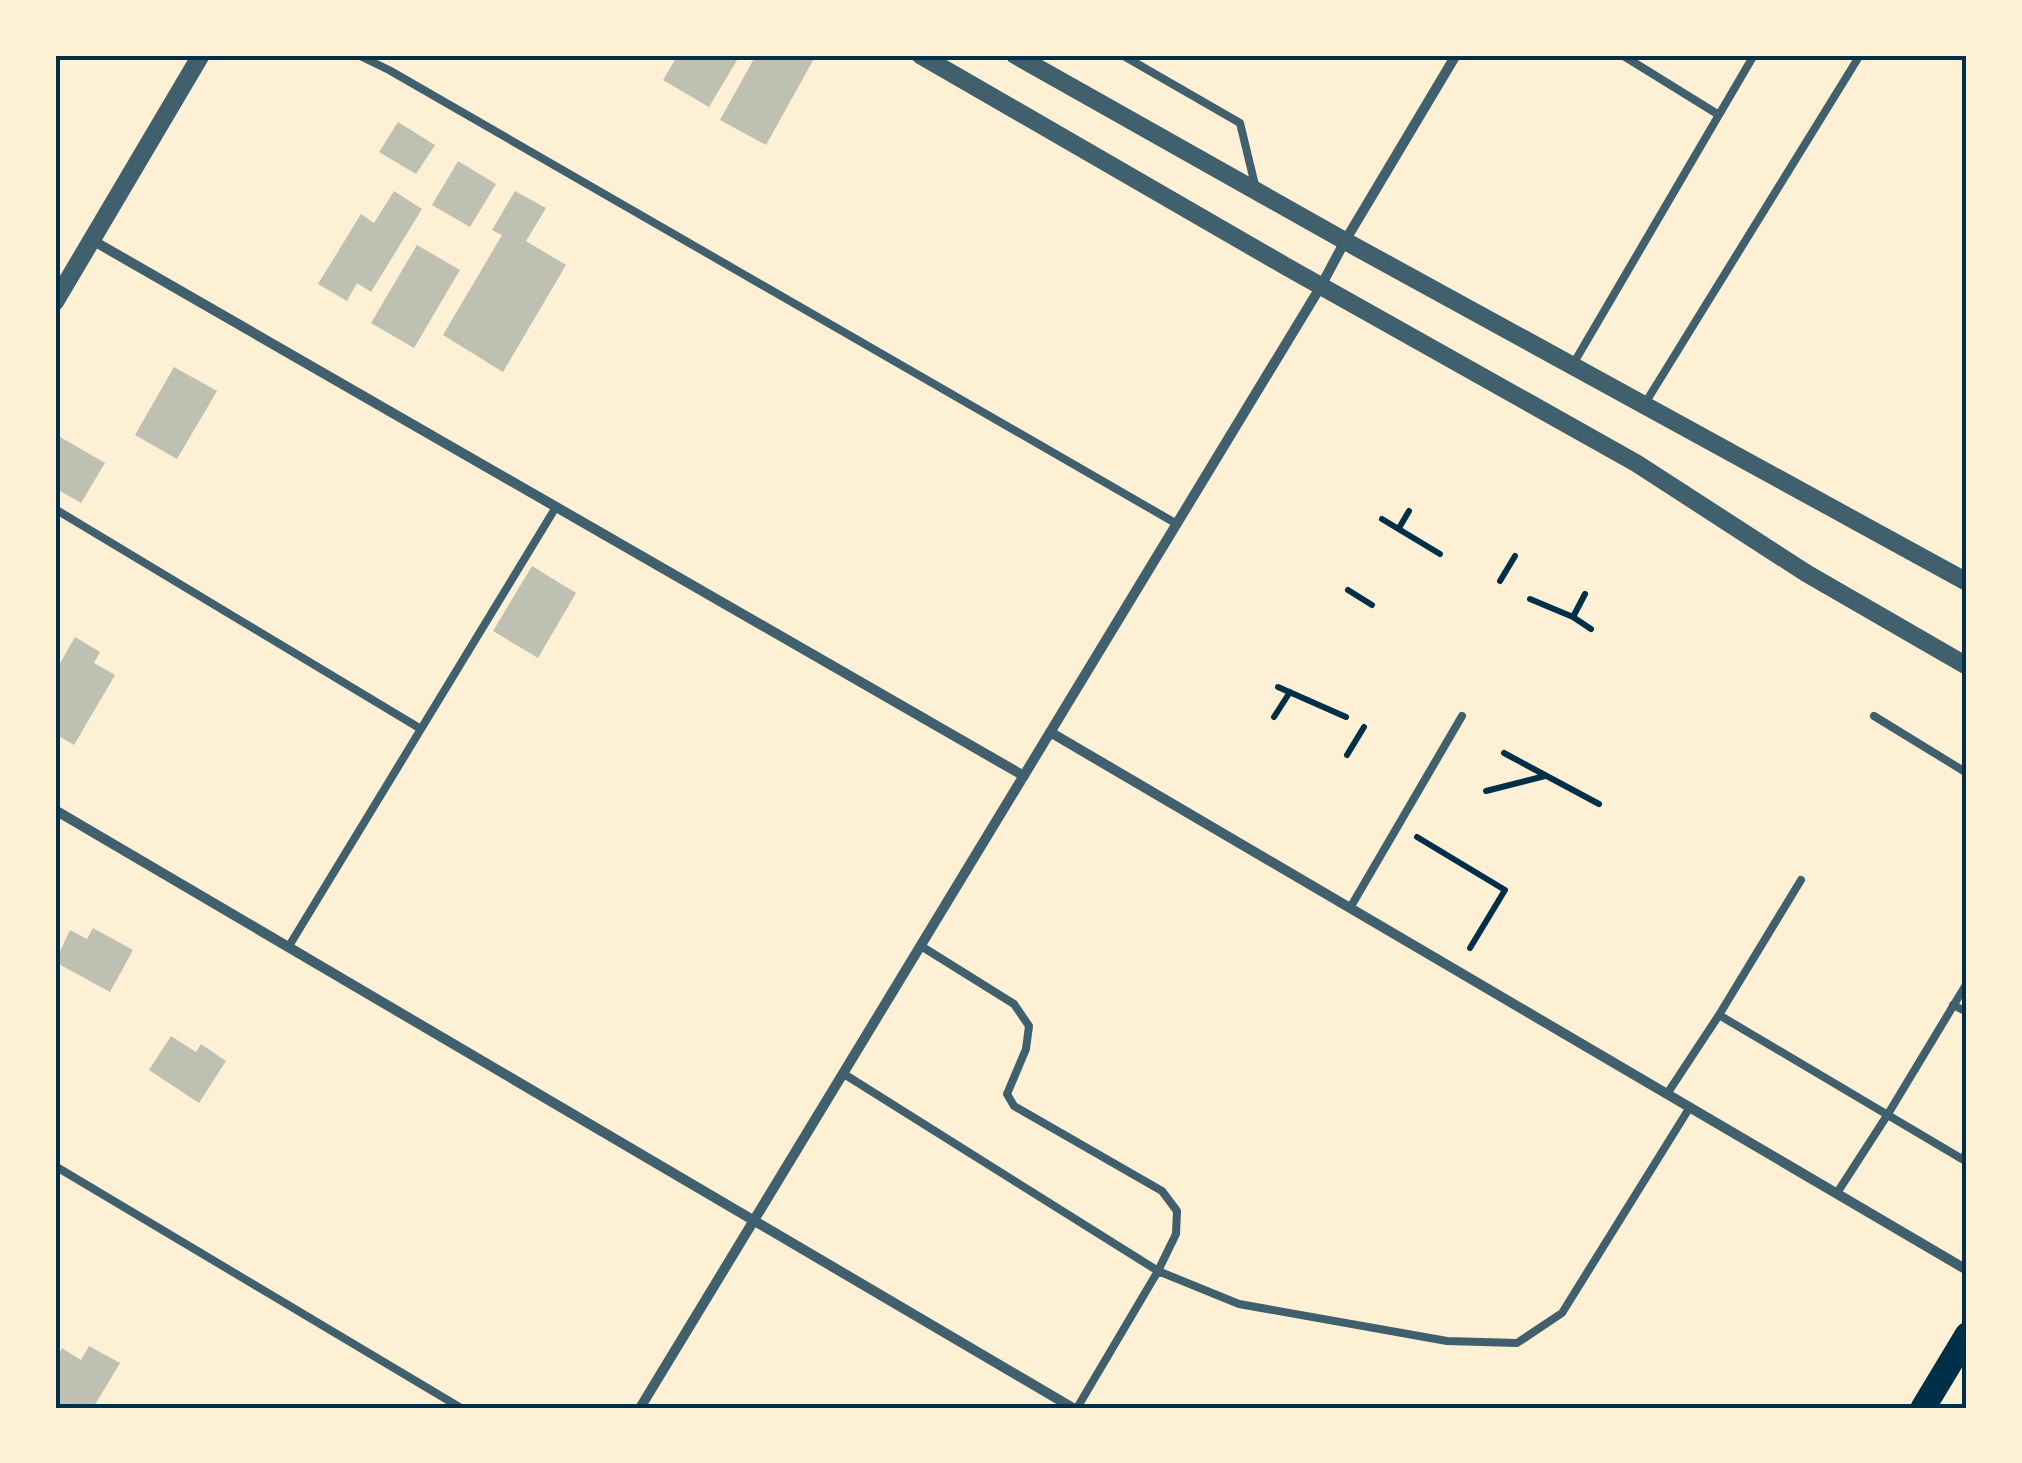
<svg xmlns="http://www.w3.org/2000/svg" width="2022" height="1463" viewBox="0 0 2022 1463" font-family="Quicksand,sans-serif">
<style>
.building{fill:#bec0b2}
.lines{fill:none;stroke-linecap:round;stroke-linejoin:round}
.path{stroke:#003049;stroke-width:6}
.service{stroke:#3f606c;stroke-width:8}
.minor{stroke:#3f606c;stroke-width:10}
.tertiary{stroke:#3f606c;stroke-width:18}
.primary{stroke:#003049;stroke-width:25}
.neatline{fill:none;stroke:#003049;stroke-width:4}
</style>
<rect width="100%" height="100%" fill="#fdf0d5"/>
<path class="building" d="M 678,55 L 740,55 L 709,107 L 663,80 Z
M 756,55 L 816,55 L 766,145 L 720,120 Z
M 398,122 L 435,145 L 416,174 L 379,152 Z
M 458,161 L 496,184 L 470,227 L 432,205 Z
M 394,191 L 422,209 L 371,292 L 357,283 L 347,301 L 318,284 L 361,214 L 374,223 Z
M 515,191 L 546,208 L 526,241 L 566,265 L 503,372 L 443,335 L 502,235 L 492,230 Z
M 417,245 L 460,270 L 414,348 L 371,323 Z
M 174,367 L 217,391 L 177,459 L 135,435 Z
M 55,434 L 105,463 L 81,503 L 55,488 Z
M 532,566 L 576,593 L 538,658 L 493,631 Z
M 75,637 L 100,652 L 94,663 L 115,675 L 74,745 L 55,734 L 55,672 Z
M 93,928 L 133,950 L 110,992 L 55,962 L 70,930 L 87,939 Z
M 171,1036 L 196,1052 L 201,1044 L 226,1061 L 199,1103 L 149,1070 Z
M 89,1346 L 120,1363 L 93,1408 L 55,1408 L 55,1361 L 62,1348 L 81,1360 Z"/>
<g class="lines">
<path class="path" d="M 1382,519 L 1440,554
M 1399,528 L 1409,511
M 1500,581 L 1515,556
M 1348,590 L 1372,605
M 1530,599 L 1573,617 L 1591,629
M 1573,617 L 1585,594
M 1278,687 L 1346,717
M 1274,717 L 1290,692
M 1504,753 L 1599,804
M 1347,755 L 1364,727
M 1486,791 L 1545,776
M 1417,837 L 1505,890 L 1470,948"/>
<path class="service" d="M 358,55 L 389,70 L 1177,524
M 1122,55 L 1240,123 L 1255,185
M 1622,55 L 1719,115
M 1572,366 L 1754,55
M 1644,405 L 1860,55
M 55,509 L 421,729
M 1874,716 L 1967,773
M 1350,908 L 1462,716
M 289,946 L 556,507
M 921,946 L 1014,1004 L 1029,1026 L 1026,1049 L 1007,1094 L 1014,1106 L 1162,1191 L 1177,1211 L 1176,1234 L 1158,1271 L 1239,1304 L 1447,1341 L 1517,1343 L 1562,1313 L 1690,1107
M 1953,1005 L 1967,1012
M 1719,1015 L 1801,880
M 844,1074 L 1158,1271 L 1077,1408
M 1667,1094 L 1719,1015 L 1962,1159 L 1967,1152
M 55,1166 L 461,1408
M 1837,1193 L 1888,1114 L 1967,983"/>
<path class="minor" d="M 92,240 L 1024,776
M 1050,732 L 1967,1270
M 55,810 L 1073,1408
M 640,1408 L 1321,286 L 1345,241 L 1456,55"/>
<path class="tertiary" d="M 920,55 L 1287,267 L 1636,463 L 1806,573 L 1967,666
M 1015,55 L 1345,241 L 1967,582
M 55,302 L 201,55"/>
<path class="primary" d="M 1923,1408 L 1967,1335"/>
</g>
<rect width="2022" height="1463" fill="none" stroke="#fdf0d5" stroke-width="115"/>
<rect x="58" y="58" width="1906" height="1348" class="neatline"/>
</svg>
